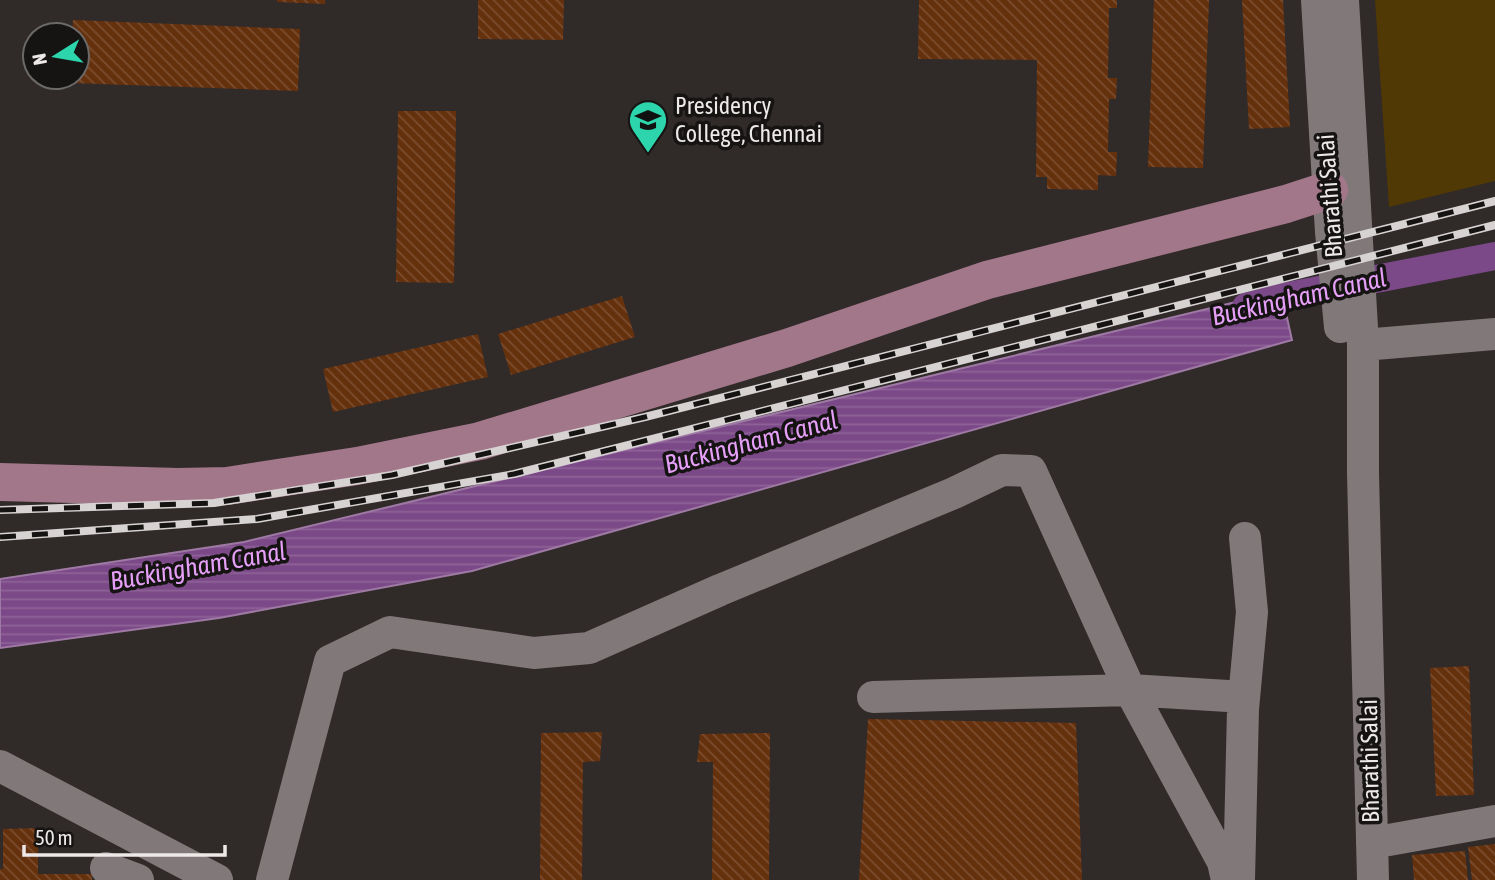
<svg xmlns="http://www.w3.org/2000/svg" width="1495" height="880" viewBox="0 0 1495 880" font-family="'Asap Condensed',sans-serif">
<style>
.green{fill:#513905}
.water{fill:url(#water-rules);stroke:#9e79a4;stroke-width:2}
.lines{fill:none;stroke-linecap:round;stroke-linejoin:round}
.canal{stroke:#7b4987;stroke-width:28}
.building{fill:url(#building-back-hatch)}
.minor{stroke:#817979;stroke-width:32}
.major{stroke:#a3778a;stroke-width:38}
.rail-casing{stroke:#d8d3d3;stroke-width:8}
.rail{stroke:#161313;stroke-width:5;stroke-dasharray:16;stroke-linecap:butt}
.labels{text-anchor:middle;stroke-width:7;stroke-linejoin:round;paint-order:stroke}
.poi-label{font-size:24px;fill:#eee9e9;stroke:#161313;text-anchor:start}
.street-label{font-size:24px;fill:#eee9e9;stroke:#161313}
.water-label{font-size:26px;font-style:italic;fill:#e59ff7;stroke:#161313}
</style>
<defs>
<pattern id="water-rules" width="6" height="5" patternUnits="userSpaceOnUse" patternTransform="scale(1.75)"><rect width="6" height="5" fill="#7b4987"/><path d="M0 2.5h6" fill="none" stroke="#8e6398"/></pattern>
<pattern id="building-back-hatch" width="6" height="6" patternUnits="userSpaceOnUse" patternTransform="scale(1.75)"><rect width="6" height="6" fill="#65300c"/><path d="M-1 5l2 2M0 0l6 6M5-1l2 2" fill="none" stroke="#7b4e2f"/></pattern>
</defs>
<rect width="100%" height="100%" fill="#302a29"/>
<path class="green" d="M 1375,0 L 1495,0 L 1495,181 L 1389,207 Z"/>
<path class="water" d="M 1281,291 L 1292,340 L 472,571 L 219,618 L 0,648 L 0,579 L 244,542 Z"/>
<g class="lines">
<path class="canal" d="M 1246,307 L 1278,298 L 1495,256"/>
</g>
<path class="building" d="M 277,0 L 325,0 L 325,4 L 277,2 Z
M 478,0 L 564,0 L 563,40 L 478,39 Z
M 919,0 L 1117,0 L 1117,8 L 1109,8 L 1108,78 L 1117,78 L 1116,99 L 1109,99 L 1108,152 L 1117,152 L 1116,176 L 1098,175 L 1098,190 L 1047,189 L 1047,177 L 1036,177 L 1037,60 L 918,59 Z
M 1154,0 L 1209,0 L 1203,168 L 1148,167 Z
M 1242,0 L 1283,0 L 1290,127 L 1249,129 Z
M 73,20 L 300,29 L 298,91 L 71,83 L 71,77 L 77,77 L 77,35 L 72,35 Z
M 398,111 L 456,111 L 454,283 L 396,282 Z
M 622,296 L 635,337 L 511,375 L 498,334 Z
M 478,334 L 488,377 L 333,412 L 323,369 Z
M 1469,666 L 1474,795 L 1436,796 L 1430,668 Z
M 868,719 L 1076,723 L 1082,880 L 859,880 Z
M 602,732 L 600,761 L 583,762 L 582,880 L 540,880 L 541,733 Z
M 770,733 L 769,880 L 712,880 L 713,762 L 697,762 L 700,734 Z
M 38,828 L 38,874 L 92,874 L 92,880 L 0,880 L 0,869 L 3,869 L 3,829 Z
M 1495,844 L 1495,880 L 1472,880 L 1468,847 Z
M 1465,851 L 1468,880 L 1414,880 L 1412,855 Z"/>
<g class="lines">
<path class="minor" d="M 1317,0 L 1331,232 L 1340,327
M 1343,0 L 1363,345 L 1363,474 L 1373,880
M 1363,345 L 1495,334
M 873,697 L 1130,690 L 1244,697
M 0,766 L 217,880
M 1372,843 L 1495,821
M 106,868 L 138,880
M 272,880 L 330,661 L 390,632 L 534,653 L 589,648 L 720,590 L 954,493 L 1002,470 L 1031,471 L 1130,690 L 1223,862 L 1227,880
M 1239,880 L 1243,709 L 1252,612 L 1245,538"/>
<path class="major" d="M 0,482 L 178,487 L 227,486 L 357,466 L 480,441 L 787,348 L 987,280 L 1286,204 L 1329,190"/>
<g class="rail-casing">
<path id="rail" d="M 0,510 L 214,503 L 392,475 L 645,417 L 1495,201
M 0,537 L 257,519 L 514,474 L 1495,225"/>
</g>
<use href="#rail" class="rail"/>
</g>
<defs>
<g id="university-pin" transform="scale(2.0125)"><path d="M0 17L-7.5 6A9.5 9.5 0 1 1 7.5 6Z" fill="#2cd5ab" stroke="#161313"/><path d="M0-5L7-2L0 1L-7-2ZM-4 1L0 2.5L4 1V4Q0 6-4 4Z" fill="#111"/></g>
</defs>
<g fill-rule="evenodd">
<use href="#university-pin" x="648" y="120"/>
</g>
<g class="labels">
<g class="poi-label">
<text x="675" y="114">Presidency<tspan x="675" dy="28">College, Chennai</tspan></text>
</g>
<g class="street-label">
<text transform="translate(1330 196) rotate(-94)" y="8">Bharathi Salai</text>
<text transform="translate(1370 761) rotate(-91)" y="8">Bharathi Salai</text>
</g>
<g class="water-label">
<text transform="translate(1299 297) rotate(-13)" y="9">Buckingham Canal</text>
<text transform="translate(751 442) rotate(-15)" y="9">Buckingham Canal</text>
<text transform="translate(198 566) rotate(-10)" y="9">Buckingham Canal</text>
</g>
</g>
<g transform="translate(56 56) rotate(259)"><circle r="33" fill="#161313" stroke="#6c6969" stroke-width="2"/>
<path d="M0-5L12 26L0 18L-12 26Z" fill="#2cd5ab"/>
<text y="-10" font-size="19" font-weight="bold" text-anchor="middle" fill="#eee9e9">N</text>
</g>
<path d="M24 845v10h201v-10" fill="none" stroke="#eee9e9" stroke-width="3.5"/>
<text x="35" y="845" font-size="21" fill="#eee9e9" stroke="#161313" stroke-width="5" paint-order="stroke">50 m</text>
</svg>
